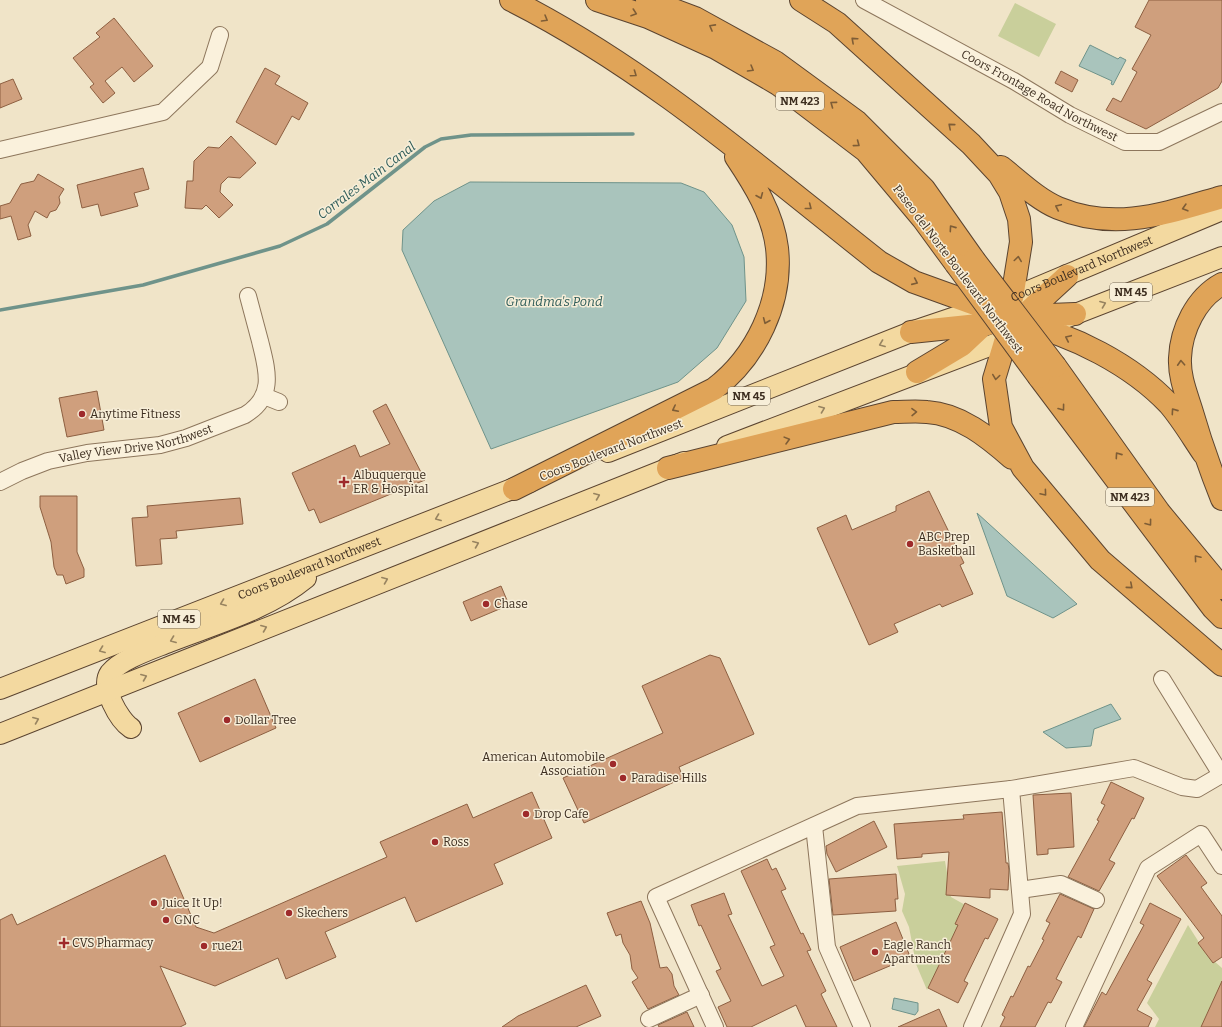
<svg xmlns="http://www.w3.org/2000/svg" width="1222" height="1027" viewBox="0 0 1222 1027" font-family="Bitter,serif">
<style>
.green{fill:#c9cf9b}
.water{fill:#a9c4bc;stroke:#6f938a}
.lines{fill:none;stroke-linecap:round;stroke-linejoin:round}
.stream{stroke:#6f938a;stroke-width:3.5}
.building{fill:#cf9f7d;stroke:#8d5f41}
.minor-casing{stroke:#8d765c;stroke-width:18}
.major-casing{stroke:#5b4430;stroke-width:22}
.highway-casing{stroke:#5b4430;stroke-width:24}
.minor{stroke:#faf1dc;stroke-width:16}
.major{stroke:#f3d9a0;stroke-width:20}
.highway{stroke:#e0a458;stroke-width:22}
.highway-bridge-casing{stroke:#5b4430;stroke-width:24;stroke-linecap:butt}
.highway-bridge{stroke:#e0a458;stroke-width:22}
.oneway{stroke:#7e5d36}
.oneway2{stroke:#988460}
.poi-dot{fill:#9e2a2b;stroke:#f7eed8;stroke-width:1.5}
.labels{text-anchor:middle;stroke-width:3;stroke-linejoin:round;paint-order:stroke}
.shield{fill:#f7eed8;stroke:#756857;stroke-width:1}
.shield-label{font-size:11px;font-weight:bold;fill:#3d2e20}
.street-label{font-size:12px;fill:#3d2e20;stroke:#f7eed8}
.poi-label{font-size:12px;fill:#3d2e20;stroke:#f7eed8;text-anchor:start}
.water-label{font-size:13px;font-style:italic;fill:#2f5d5a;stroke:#f7eed8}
</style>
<rect width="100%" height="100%" fill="#f0e4c8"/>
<path class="green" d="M 1015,3 L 1056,24 L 1039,57 L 998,36 Z
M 945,861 L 951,897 L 967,906 L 947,951 L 927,990 L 916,964 L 909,927 L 902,911 L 905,894 L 897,866 Z
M 1188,925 L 1207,955 L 1222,968 L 1222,986 L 1203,1027 L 1155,1027 L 1159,1019 L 1147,1003 Z"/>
<path class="water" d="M 1090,45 L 1118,59 L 1120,57 L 1126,60 L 1113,85 L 1111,84 L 1112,81 L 1079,66 Z
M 470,182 L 681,183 L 704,192 L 732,225 L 744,257 L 746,301 L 717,348 L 678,382 L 491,449 L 402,250 L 403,230 L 434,201 Z
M 977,513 L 1077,604 L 1053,618 L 1007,596 Z
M 1111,704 L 1121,719 L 1094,729 L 1091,746 L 1066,748 L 1043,732 Z
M 894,998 L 918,1003 L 918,1011 L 915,1015 L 892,1009 Z"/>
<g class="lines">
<path class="stream" d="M 0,310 L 143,285 L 280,246 L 327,224 L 425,147 L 441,139 L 471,135 L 633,134"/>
</g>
<path class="building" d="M 1149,0 L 1222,0 L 1222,81 L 1218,88 L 1146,129 L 1106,110 L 1113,98 L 1121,102 L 1137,72 L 1132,69 L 1151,35 L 1135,27 Z
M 114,18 L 153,66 L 134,82 L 122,67 L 105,81 L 115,93 L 103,103 L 90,87 L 94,84 L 73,58 L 100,37 L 96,33 Z
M 265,68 L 280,76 L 275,84 L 308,103 L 299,120 L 292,116 L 276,145 L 236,122 Z
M 1061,71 L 1078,80 L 1072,92 L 1055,83 Z
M 13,79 L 22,99 L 0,108 L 0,84 Z
M 231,136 L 256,163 L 240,178 L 228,177 L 221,184 L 220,192 L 233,205 L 219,218 L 206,205 L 202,209 L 185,208 L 187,181 L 193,181 L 194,161 L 208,147 L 219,148 Z
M 143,168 L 149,189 L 134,193 L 138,206 L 101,216 L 98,204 L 82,208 L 77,185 Z
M 38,174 L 64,189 L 59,197 L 60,203 L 56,210 L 50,212 L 47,218 L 35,211 L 28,225 L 31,236 L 18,240 L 11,216 L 0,219 L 0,206 L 10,203 L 21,184 L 34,181 Z
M 97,391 L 104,430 L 67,437 L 59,398 Z
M 386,404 L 425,480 L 320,523 L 314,509 L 309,511 L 292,473 L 355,445 L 360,457 L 390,444 L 373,411 Z
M 929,491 L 964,563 L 960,565 L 973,594 L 942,607 L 940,604 L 894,624 L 898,632 L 869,645 L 817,528 L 846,515 L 852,530 L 896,511 L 896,506 Z
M 40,496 L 77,496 L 77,552 L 84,569 L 84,577 L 66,584 L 63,575 L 57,575 L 54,567 L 51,542 L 40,507 Z
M 240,498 L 243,524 L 176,531 L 177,538 L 160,539 L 162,564 L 136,566 L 132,518 L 148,517 L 147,506 Z
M 501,586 L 509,605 L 471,621 L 463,602 Z
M 710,655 L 720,658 L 754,734 L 679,767 L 683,778 L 584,823 L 563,778 L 663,733 L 642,686 Z
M 255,679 L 276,728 L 200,762 L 178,713 Z
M 1111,782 L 1144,798 L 1134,819 L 1132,818 L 1109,860 L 1115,863 L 1099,891 L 1068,877 L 1099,821 L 1097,820 L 1105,805 L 1101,803 Z
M 532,792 L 552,838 L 494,864 L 503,884 L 416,922 L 405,897 L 325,932 L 336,957 L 286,979 L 278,958 L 215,986 L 160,966 L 186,1024 L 180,1027 L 0,1027 L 0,920 L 12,914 L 17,925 L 165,855 L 196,927 L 214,933 L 387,857 L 380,842 L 467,804 L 473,818 Z
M 1071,793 L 1074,847 L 1048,849 L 1048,854 L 1037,855 L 1033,795 Z
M 1002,812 L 1006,863 L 1008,863 L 1009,870 L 1008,890 L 990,889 L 990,898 L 946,895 L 949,852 L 922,854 L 922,857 L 897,859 L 894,824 L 964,819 L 963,815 Z
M 874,821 L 887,847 L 836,872 L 827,854 L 826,846 Z
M 1186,855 L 1207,883 L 1201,887 L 1222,916 L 1222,957 L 1213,963 L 1198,943 L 1204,938 L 1157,876 Z
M 767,859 L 772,870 L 776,868 L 786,889 L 781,891 L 801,934 L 803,933 L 811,950 L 807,951 L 826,991 L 821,994 L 837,1027 L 806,1027 L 796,1005 L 751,1027 L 727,1027 L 718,1007 L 731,1001 L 716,971 L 721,969 L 701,925 L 699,926 L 691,905 L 724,893 L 732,914 L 728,915 L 762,986 L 784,976 L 770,947 L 775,945 L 741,871 Z
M 896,874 L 898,899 L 895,899 L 896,911 L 833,915 L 829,879 Z
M 1060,894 L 1094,909 L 1081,938 L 1078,936 L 1056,979 L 1062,982 L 1051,1003 L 1048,1002 L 1035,1027 L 1000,1027 L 1005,1017 L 1002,1015 L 1011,996 L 1013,997 L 1028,966 L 1030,967 L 1044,940 L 1042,939 L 1050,923 L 1046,921 Z
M 641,901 L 650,923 L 660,968 L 667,967 L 672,974 L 674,986 L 679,995 L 648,1009 L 632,982 L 638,978 L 632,969 L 630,955 L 623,943 L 621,934 L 616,936 L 607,913 Z
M 965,903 L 998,919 L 988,939 L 985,938 L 964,981 L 968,983 L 958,1003 L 928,988 L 951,940 L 958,925 L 955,924 Z
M 1150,903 L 1181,919 L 1147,980 L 1152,983 L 1137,1010 L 1152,1018 L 1148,1027 L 1084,1027 L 1102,992 L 1106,995 L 1144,925 L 1140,923 Z
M 896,922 L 909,954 L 902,958 L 899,962 L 854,981 L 840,947 Z
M 1222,981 L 1222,1027 L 1201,1027 Z
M 586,985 L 601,1016 L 576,1027 L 502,1027 L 518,1016 Z
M 939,1009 L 947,1027 L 898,1027 Z
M 687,1012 L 694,1027 L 659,1027 L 658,1025 Z"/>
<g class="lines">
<g class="minor-casing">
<g id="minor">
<path id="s1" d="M 864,0 L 1014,81 L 1070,115 L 1125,142 L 1159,142 L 1222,112"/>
<path d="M 0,150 L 163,112 L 210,67 L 220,35"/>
<path d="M 264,396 L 279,402"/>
<path id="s2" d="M 0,482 L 22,471 L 48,461 L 87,453 L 160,445 L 186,438 L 245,415 C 276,396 267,370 260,341 C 256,326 252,311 248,296"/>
<path d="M 1162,679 L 1222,776"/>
<path d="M 814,826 L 827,947 L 862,1027"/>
<path d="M 1020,890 L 1061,884 L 1096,900"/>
<path d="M 649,1019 L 701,995"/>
<path d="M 715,1027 L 656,897 L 857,806 L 1011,789"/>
<path d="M 972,1027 L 1022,914 L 1011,789 L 1134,768 L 1182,787 L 1197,789 L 1221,775"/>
<path d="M 1074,1027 L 1148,868 L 1201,834 L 1222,866"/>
</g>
</g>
<g class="major-casing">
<g id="major">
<path d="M 1060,320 L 1222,257"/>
<path d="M 727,446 L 1018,335"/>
<path id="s3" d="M 608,452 L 911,332 L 1012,298 L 1222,210"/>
<path id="s4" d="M 0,689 L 530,482"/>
<path d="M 131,728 C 119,720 100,687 110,673 C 121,659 152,649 169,642 C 215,624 267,610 306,578"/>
<path d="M 0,734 L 684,462"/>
</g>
</g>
<g class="highway-casing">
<path id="highway" d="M 511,0 C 646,68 761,169 879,262 L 914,282 L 997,312 L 1024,316 L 1075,314
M 597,0 L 648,17 L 716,48 L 778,84 L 866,151 L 923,219 L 956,264
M 647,0 L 695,18 L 775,62 L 857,122 L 924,189 L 974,260
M 801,0 L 837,23 L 971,144 L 999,174 L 1010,192 L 1019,219 L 1021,242 L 1012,298 L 962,345 L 917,372
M 1001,167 C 1019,181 1037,199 1058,208 C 1116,232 1166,213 1222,197
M 1067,276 L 1017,322 L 1006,339 L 994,379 L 1001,427 L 1023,468 L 1100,560 L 1222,665
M 1222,284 C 1196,298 1181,330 1180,358 C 1179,376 1186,393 1191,409 C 1200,440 1210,469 1222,499
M 1020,323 C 1072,334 1132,365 1169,404 C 1182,419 1193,438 1204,454
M 911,332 L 988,324
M 1055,366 L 1159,512 L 1222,588
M 1039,377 L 1213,608 L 1222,617
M 668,468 L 893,412 C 904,412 916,411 927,412 C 960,414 988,437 1012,458
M 514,489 L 714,389 C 756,357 783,302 777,248 C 773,214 754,184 736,157"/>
</g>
<use href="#minor" class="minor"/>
<use href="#major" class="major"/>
<use href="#highway" class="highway"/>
<g class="highway-bridge-casing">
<path id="highway-bridge" d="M 974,260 L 1055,366
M 956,264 L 1039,377"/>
</g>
<use href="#highway-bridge" class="highway-bridge"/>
</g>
<defs><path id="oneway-chevron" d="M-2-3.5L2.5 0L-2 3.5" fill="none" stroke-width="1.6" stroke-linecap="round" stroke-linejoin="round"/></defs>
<g class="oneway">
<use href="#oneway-chevron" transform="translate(634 13) rotate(19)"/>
<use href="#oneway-chevron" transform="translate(545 19) rotate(30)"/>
<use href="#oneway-chevron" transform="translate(712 27) rotate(-151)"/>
<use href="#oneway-chevron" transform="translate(854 40) rotate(-138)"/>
<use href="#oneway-chevron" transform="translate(751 69) rotate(30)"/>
<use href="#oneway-chevron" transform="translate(634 74) rotate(35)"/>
<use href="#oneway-chevron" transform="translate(833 104) rotate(-144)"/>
<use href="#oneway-chevron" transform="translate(951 126) rotate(-139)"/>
<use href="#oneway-chevron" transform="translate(857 144) rotate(37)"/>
<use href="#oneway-chevron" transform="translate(760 196) rotate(67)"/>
<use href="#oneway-chevron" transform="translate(809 207) rotate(38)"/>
<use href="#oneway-chevron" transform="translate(1058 207) rotate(-155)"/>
<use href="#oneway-chevron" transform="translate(1185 208) rotate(164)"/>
<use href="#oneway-chevron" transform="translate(952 228) rotate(-125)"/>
<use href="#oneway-chevron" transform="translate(1018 259) rotate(-82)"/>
<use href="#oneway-chevron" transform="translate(915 282) rotate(24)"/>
<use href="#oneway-chevron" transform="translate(766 321) rotate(113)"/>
<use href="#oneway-chevron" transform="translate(1068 338) rotate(-155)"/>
<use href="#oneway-chevron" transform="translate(1181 363) rotate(-93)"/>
<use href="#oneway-chevron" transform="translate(996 377) rotate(98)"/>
<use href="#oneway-chevron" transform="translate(1062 408) rotate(53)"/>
<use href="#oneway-chevron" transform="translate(675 409) rotate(153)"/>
<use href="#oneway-chevron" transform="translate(1174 411) rotate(-125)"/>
<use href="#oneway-chevron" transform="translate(914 412) rotate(-1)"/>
<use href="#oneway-chevron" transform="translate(787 440) rotate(-15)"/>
<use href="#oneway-chevron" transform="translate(1118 455) rotate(-125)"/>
<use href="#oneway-chevron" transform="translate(1044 493) rotate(50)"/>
<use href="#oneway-chevron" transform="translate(1149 523) rotate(53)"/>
<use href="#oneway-chevron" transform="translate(1197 558) rotate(-130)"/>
<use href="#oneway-chevron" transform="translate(1130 586) rotate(41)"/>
</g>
<g class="oneway2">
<use href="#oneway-chevron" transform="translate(1103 304) rotate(-21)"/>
<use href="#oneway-chevron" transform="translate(882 344) rotate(159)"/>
<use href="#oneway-chevron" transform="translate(822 409) rotate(-21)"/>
<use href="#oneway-chevron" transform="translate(597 496) rotate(-22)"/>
<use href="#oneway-chevron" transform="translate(438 518) rotate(159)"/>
<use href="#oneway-chevron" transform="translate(476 544) rotate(-22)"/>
<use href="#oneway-chevron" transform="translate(385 580) rotate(-22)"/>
<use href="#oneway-chevron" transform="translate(223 603) rotate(159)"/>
<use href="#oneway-chevron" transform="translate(264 628) rotate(-22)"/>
<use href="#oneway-chevron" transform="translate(173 640) rotate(159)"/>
<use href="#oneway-chevron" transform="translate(102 650) rotate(159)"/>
<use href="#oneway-chevron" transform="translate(144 677) rotate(-22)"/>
<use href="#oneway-chevron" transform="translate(36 720) rotate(-22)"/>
</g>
<g class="poi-dot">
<circle cx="82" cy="414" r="4"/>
<path d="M342 476h4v4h4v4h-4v4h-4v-4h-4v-4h4z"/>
<circle cx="910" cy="544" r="4"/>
<circle cx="486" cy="604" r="4"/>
<circle cx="227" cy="720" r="4"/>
<circle cx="613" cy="764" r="4"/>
<circle cx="623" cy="778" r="4"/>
<circle cx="526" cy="814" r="4"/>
<circle cx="435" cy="842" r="4"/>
<circle cx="154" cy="903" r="4"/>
<circle cx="289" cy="913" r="4"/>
<circle cx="166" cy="920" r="4"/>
<path d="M62 937h4v4h4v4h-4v4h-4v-4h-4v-4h4z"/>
<circle cx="204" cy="946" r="4"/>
<circle cx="875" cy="952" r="4"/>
</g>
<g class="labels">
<g class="shield">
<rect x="776" y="92" width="48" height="18" rx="3"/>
<rect x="1110" y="283" width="42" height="18" rx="3"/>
<rect x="728" y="387" width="42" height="18" rx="3"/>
<rect x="1106" y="488" width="48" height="18" rx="3"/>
<rect x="158" y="610" width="42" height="18" rx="3"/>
</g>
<g class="shield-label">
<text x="800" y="105">NM 423</text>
<text x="1131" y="296">NM 45</text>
<text x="749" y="400">NM 45</text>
<text x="1130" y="501">NM 423</text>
<text x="179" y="623">NM 45</text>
</g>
<g class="street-label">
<text dy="4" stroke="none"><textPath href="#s1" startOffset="200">Coors Frontage Road Northwest</textPath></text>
<text transform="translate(958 269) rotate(53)" y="4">Paseo del Norte Boulevard Northwest</text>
<text dy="4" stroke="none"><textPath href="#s3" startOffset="508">Coors Boulevard Northwest</textPath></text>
<text dy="4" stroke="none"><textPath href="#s2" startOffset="142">Valley View Drive Northwest</textPath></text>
<text transform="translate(611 450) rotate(-21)" y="4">Coors Boulevard Northwest</text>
<text dy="4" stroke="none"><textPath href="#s4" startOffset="332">Coors Boulevard Northwest</textPath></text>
</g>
<g class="poi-label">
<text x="90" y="418">Anytime Fitness</text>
<text x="353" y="479">Albuquerque<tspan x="353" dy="14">ER &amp; Hospital</tspan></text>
<text x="918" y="541">ABC Prep<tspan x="918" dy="14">Basketball</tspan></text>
<text x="494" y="608">Chase</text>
<text x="235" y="724">Dollar Tree</text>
<text x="605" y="761" text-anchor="end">American Automobile<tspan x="605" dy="14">Association</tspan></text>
<text x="631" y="782">Paradise Hills</text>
<text x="534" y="818">Drop Cafe</text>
<text x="443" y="846">Ross</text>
<text x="162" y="907">Juice It Up!</text>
<text x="297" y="917">Skechers</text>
<text x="174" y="924">GNC</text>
<text x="72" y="947">CVS Pharmacy</text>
<text x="883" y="949">Eagle Ranch<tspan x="883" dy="14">Apartments</tspan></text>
<text x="212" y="950">rue21</text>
</g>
<g class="water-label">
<text transform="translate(366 180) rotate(-37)" y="5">Corrales Main Canal</text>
<text x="554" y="306">Grandma's Pond</text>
</g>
</g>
</svg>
